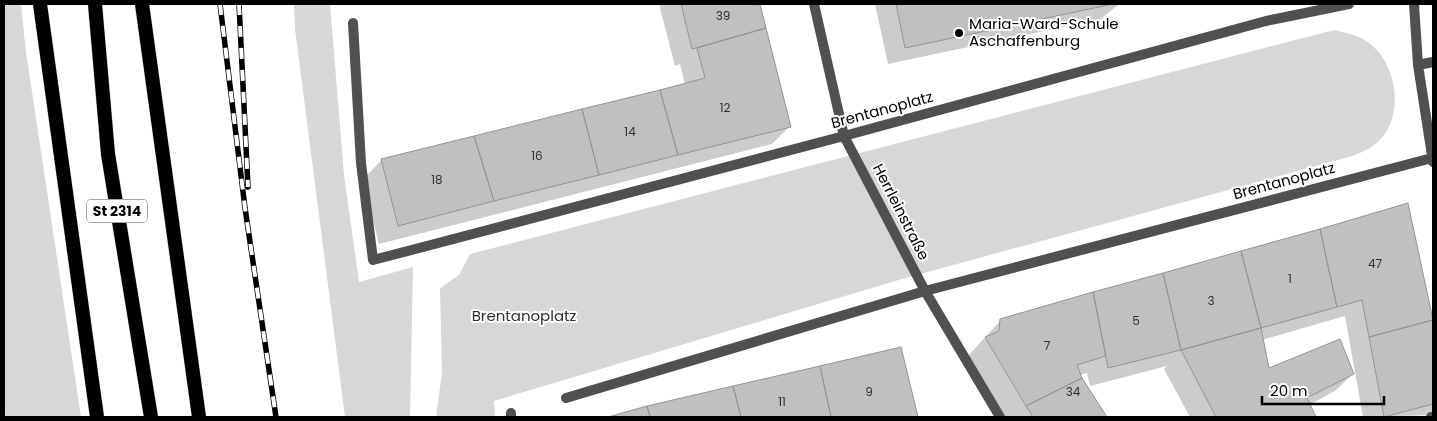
<svg xmlns="http://www.w3.org/2000/svg" width="1437" height="421" viewBox="0 0 1437 421" font-family="Poppins,sans-serif">
<style>
.green{fill:#d7d7d7}
.shadow{fill:#0003}
.building{fill:#c0c0c0;stroke:#949494}
.lines{fill:none;stroke-linecap:round;stroke-linejoin:round}
.trunk-casing{stroke:#dbdbdb;stroke-width:15}
.service{stroke:#505050;stroke-width:10}
.minor{stroke:#505050;stroke-width:10}
.trunk{stroke:#000;stroke-width:14}
.rail-casing{stroke:#000;stroke-width:5.5}
.rail{stroke:#fff;stroke-width:4;stroke-dasharray:11;stroke-linecap:butt}
.poi-dot{fill:#000;stroke:#fff;stroke-width:2}
.labels{text-anchor:middle;stroke-width:4;stroke-linejoin:round;paint-order:stroke}
.number-label{font-size:12px;fill:#303030}
.shield{fill:#fff;stroke:#4c4c4c;stroke-width:1}
.shield-label{font-size:14px;font-weight:bold;fill:#000}
.poi-label{font-size:15px;fill:#000;stroke:#fff;text-anchor:start}
.street-label{font-size:15px;fill:#000;stroke:#fff}
.park-label{font-size:15px;fill:#2e2e2e;stroke:#fff}
</style>
<rect width="100%" height="100%" fill="#fff"/>
<path class="green" d="M 4,4 L 21,4 L 26,52 L 81,417 L 6,417 L 4,409 Z
M 294,4 L 330,4 L 344,175 L 359,282 L 413,267 L 410,417 L 345,417 L 295,29 Z
M 1334,30 C 1346,33 1359,35 1369,43 C 1399,65 1406,123 1373,146 C 1366,151 1357,154 1349,157 L 902,279 L 494,401 L 495,417 L 436,417 L 442,373 L 440,288 L 459,275 L 470,254 Z"/>
<path class="shadow" d="M 659,4 L 759,4 L 789,127 L 772,144 L 379,244 L 363,179 L 382,160 L 685,85 L 680,64 L 675,66 Z
M 875,4 L 1119,4 L 1101,19 L 888,64 Z
M 1407,205 L 1433,322 L 1433,415 L 1363,417 L 1345,316 L 1262,340 L 1268,370 L 1353,374 L 1335,391 L 1309,405 L 1315,417 L 1190,417 L 1164,369 L 1167,366 L 1090,386 L 1087,373 L 1080,375 L 1106,417 L 1005,417 L 968,356 L 1001,320 Z
M 900,348 L 917,417 L 613,417 L 648,408 Z"/>
<path class="building" d="M 681,4 L 760,4 L 766,28 L 692,49 Z
M 896,4 L 1113,4 L 905,48 Z
M 766,28 L 791,127 L 678,155 L 660,90 L 705,78 L 697,48 Z
M 660,90 L 678,155 L 599,175 L 582,109 Z
M 582,109 L 599,175 L 494,201 L 474,136 Z
M 474,136 L 494,201 L 398,226 L 381,159 Z
M 1408,203 L 1433,320 L 1369,337 L 1362,300 L 1337,307 L 1320,229 Z
M 1320,229 L 1337,307 L 1261,328 L 1241,251 Z
M 1241,251 L 1261,328 L 1181,350 L 1163,273 Z
M 1163,273 L 1181,350 L 1108,368 L 1093,292 Z
M 1093,292 L 1106,356 L 1077,365 L 1082,378 L 1026,406 L 985,337 L 999,331 L 1000,319 Z
M 1433,320 L 1433,404 L 1384,417 L 1369,337 Z
M 1261,328 L 1269,368 L 1340,339 L 1354,374 L 1307,398 L 1316,417 L 1216,417 L 1181,350 Z
M 901,347 L 918,417 L 831,417 L 820,366 Z
M 820,366 L 831,417 L 741,417 L 733,386 Z
M 1082,378 L 1107,417 L 1033,417 L 1026,406 Z
M 733,386 L 741,417 L 650,417 L 647,406 Z
M 647,406 L 650,417 L 608,417 Z"/>
<g class="lines">
<g class="trunk-casing">
<path id="trunk" d="M 40,4 L 97,417
M 95,4 L 108,154 L 151,417
M 142,4 L 199,417"/>
</g>
<path class="service" d="M 353,23 L 361,163 L 373,260 L 423,247
M 1431,417 L 1433,417"/>
<path class="minor" d="M 814,4 L 844,136 L 925,291 L 1000,417
M 1414,4 L 1418,65 L 1433,162
M 1418,65 L 1433,62
M 423,247 L 844,136 L 1266,21 L 1349,4
M 566,398 L 925,291 L 1432,158
M 511,413 L 511,417"/>
<use href="#trunk" class="trunk"/>
<g class="rail-casing">
<path id="rail" d="M 220,4 L 245,208 L 276,417
M 239,4 L 248,187"/>
</g>
<use href="#rail" class="rail"/>
</g>
<circle class="poi-dot" cx="959" cy="33" r="5"/>
<g class="labels">
<g class="number-label">
<text x="723" y="20">39</text>
<text x="725" y="112">12</text>
<text x="630" y="136">14</text>
<text x="537" y="160">16</text>
<text x="437" y="184">18</text>
<text x="1375" y="268">47</text>
<text x="1290" y="283">1</text>
<text x="1211" y="305">3</text>
<text x="1136" y="325">5</text>
<text x="1047" y="350">7</text>
<text x="869" y="396">9</text>
<text x="1073" y="396">34</text>
<text x="782" y="406">11</text>
</g>
<rect class="shield" x="87" y="199.5" width="60" height="23" rx="4"/>
<g class="shield-label">
<text x="117" y="216">St 2314</text>
</g>
<g class="poi-label">
<text x="969" y="29">Maria-Ward-Schule<tspan x="969" dy="17">Aschaffenburg</tspan></text>
</g>
<g class="street-label">
<text transform="translate(882 110) rotate(-15)" y="5">Brentanoplatz</text>
<text transform="translate(1284 181) rotate(-15)" y="5">Brentanoplatz</text>
<text transform="translate(901 212) rotate(63)" y="5">Herrleinstraße</text>
</g>
<g class="park-label">
<text x="524" y="321">Brentanoplatz</text>
</g>
</g>
<rect width="1437" height="421" fill="none" stroke="#000000" stroke-width="10"/>
<path d="M1262 396v8h122v-8" fill="none" stroke="#000000" stroke-width="2.5"/>
<text x="1270" y="396" font-size="15" fill="#000000" stroke="#ffffff" stroke-width="4" paint-order="stroke">20 m</text>
</svg>
